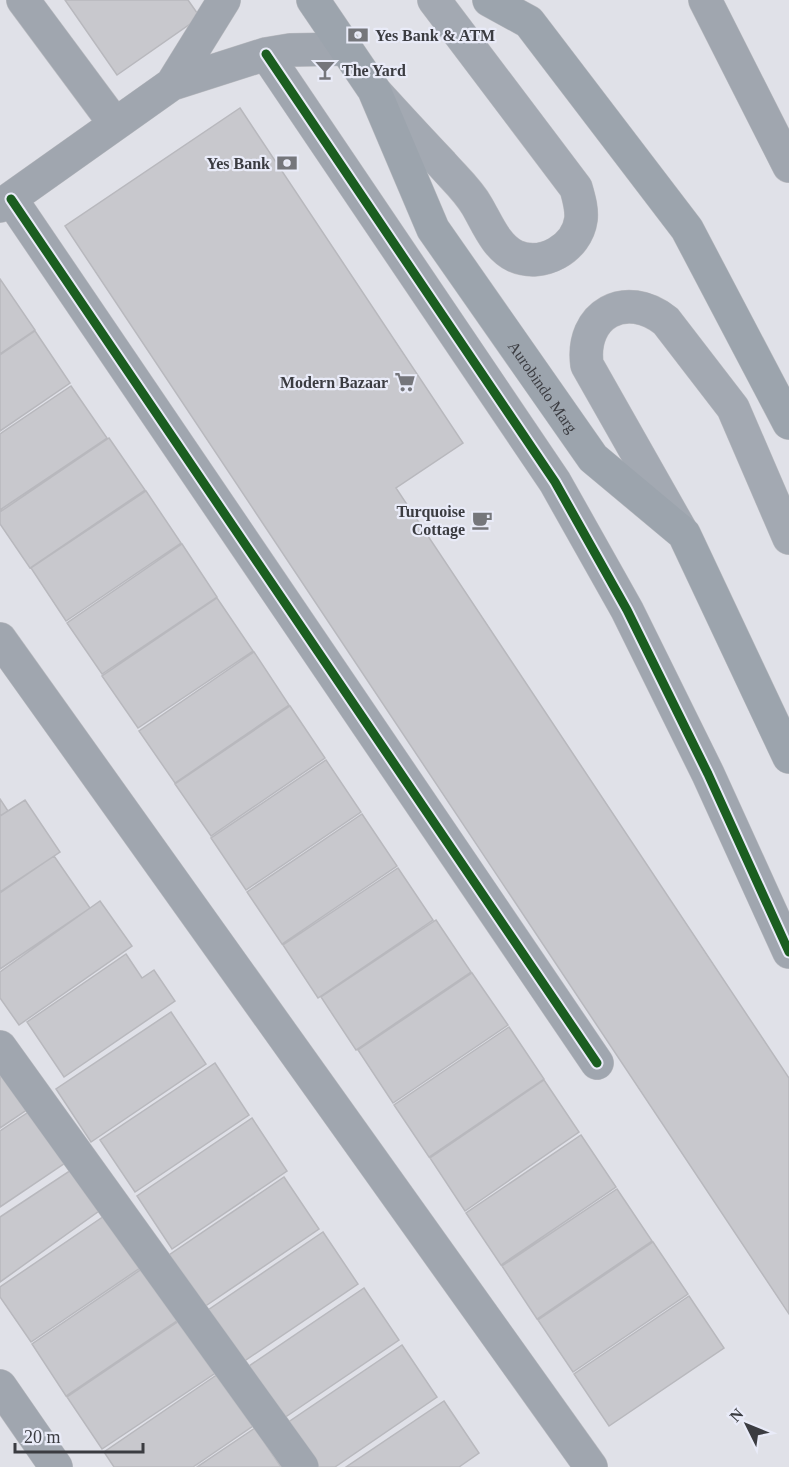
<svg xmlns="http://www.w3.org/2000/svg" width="789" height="1467" viewBox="0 0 789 1467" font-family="Georgia,serif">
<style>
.building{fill:#c8c8cd;stroke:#b8b8bd;stroke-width:1.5}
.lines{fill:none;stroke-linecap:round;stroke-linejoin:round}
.minor-casing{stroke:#bcbdc2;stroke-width:34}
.major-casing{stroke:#bcbdc2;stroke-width:34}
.highway-casing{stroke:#bcbdc2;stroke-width:34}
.minor{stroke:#a0a6af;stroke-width:33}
.major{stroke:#a3a9b2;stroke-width:33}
.highway{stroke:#9ca4ad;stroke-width:33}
.cycleway-casing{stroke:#e9ebf8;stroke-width:13}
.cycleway{stroke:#1b5e20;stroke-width:9}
.labels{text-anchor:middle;stroke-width:4.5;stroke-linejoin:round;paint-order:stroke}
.poi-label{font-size:16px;font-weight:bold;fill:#3b3c41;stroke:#e9ebf8;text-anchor:end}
.street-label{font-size:16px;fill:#3b3c41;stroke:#e9ebf8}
</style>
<rect width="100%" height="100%" fill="#e0e1e8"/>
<path class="building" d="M 65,0 L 188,0 L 200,17 L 117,75 Z
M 240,108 L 463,443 L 396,488 L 789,1078 L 789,1314 L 65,226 Z
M 0,279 L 35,330 L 0,354 Z
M 35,331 L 70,383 L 0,431 L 0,355 Z
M 71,386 L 107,438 L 0,510 L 0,434 Z
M 109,438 L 145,490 L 30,568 L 0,524 L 0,512 Z
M 146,491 L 181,543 L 66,621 L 31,568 Z
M 182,544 L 217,597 L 102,674 L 67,623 Z
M 217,598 L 253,651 L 138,728 L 102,676 Z
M 254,652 L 289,705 L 175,783 L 139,731 Z
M 290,706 L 325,758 L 211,836 L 175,784 Z
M 326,760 L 361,812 L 246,890 L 211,838 Z
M 0,799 L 8,811 L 0,816 Z
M 25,800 L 60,852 L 0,892 L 0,816 Z
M 362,814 L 397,866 L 282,944 L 247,892 Z
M 54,856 L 90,908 L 0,969 L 0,893 Z
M 398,868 L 433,920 L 318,998 L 283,945 Z
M 100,901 L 132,946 L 19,1025 L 0,998 L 0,972 Z
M 436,920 L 471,972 L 356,1050 L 321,997 Z
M 126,954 L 142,978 L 154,970 L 175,1001 L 64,1077 L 27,1022 Z
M 472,973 L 508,1025 L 393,1103 L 358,1050 Z
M 171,1012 L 206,1064 L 91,1142 L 56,1089 Z
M 509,1027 L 544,1079 L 429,1157 L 394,1105 Z
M 0,1054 L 34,1105 L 0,1128 Z
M 215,1063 L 249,1115 L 135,1192 L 100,1140 Z
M 544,1080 L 579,1132 L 465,1211 L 430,1158 Z
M 36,1107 L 71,1159 L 0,1207 L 0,1131 Z
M 252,1118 L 287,1171 L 172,1249 L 137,1196 Z
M 581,1135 L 616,1187 L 501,1265 L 466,1213 Z
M 71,1170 L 99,1211 L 0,1282 L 0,1217 Z
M 284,1177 L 319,1229 L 204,1307 L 169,1255 Z
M 617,1189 L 652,1241 L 537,1319 L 502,1266 Z
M 110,1212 L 146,1264 L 31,1342 L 0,1297 L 0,1287 Z
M 323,1232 L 358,1284 L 243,1362 L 208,1310 Z
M 653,1242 L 688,1294 L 573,1372 L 538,1320 Z
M 146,1266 L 181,1318 L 66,1396 L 32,1344 Z
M 364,1288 L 399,1340 L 284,1418 L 249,1366 Z
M 689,1296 L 724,1348 L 609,1426 L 574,1374 Z
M 182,1319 L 217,1372 L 102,1449 L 67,1397 Z
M 402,1345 L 437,1397 L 335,1467 L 317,1467 L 287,1423 Z
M 218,1374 L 253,1426 L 193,1467 L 114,1467 L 104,1452 Z
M 444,1401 L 479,1453 L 459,1467 L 346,1467 Z
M 255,1428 L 281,1467 L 197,1467 Z"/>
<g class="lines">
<g class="minor-casing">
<path id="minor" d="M 23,0 L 115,124
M 705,0 L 789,166
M 266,54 L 555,482 L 627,610 L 708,774 L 789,952
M 172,84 L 224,0
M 11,199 L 597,1063
M 0,206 L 172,84 L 266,54 L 290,50 L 346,49
M 0,639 L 591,1467
M 0,1047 L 302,1467
M 0,1386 L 56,1467"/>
</g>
<g class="major-casing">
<path id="major" d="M 377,94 C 398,117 420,141 442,164 C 454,178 468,190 477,206 C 487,223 496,247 515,256 C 542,268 577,249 581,219 C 582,208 579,199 576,188 L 434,0
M 680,529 L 587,365 C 580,314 626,289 666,321 L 733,408 L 789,538"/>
</g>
<g class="highway-casing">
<g id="highway">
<path id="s1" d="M 313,0 L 374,90 L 433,229 L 593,458 L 684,534 L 789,757"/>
<path d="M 489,0 L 529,22 L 687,229 L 789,423"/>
</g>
</g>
<use href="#minor" class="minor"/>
<use href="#major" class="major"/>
<use href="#highway" class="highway"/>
<g class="cycleway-casing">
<path id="cycleway" d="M 266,54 L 555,482 L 627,610 L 708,774 L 789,952
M 11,199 L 597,1063"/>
</g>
<use href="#cycleway" class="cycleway"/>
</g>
<defs>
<g id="bank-bare" transform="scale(1.62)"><path d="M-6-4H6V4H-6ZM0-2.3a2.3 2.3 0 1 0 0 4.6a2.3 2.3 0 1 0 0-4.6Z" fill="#75767b" stroke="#e9ebf8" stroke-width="2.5" paint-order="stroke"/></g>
<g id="bar-bare" transform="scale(1.62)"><path d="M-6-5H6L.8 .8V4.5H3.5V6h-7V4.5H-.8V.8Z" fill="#75767b" stroke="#e9ebf8" stroke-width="2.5" paint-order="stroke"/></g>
<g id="supermarket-bare" transform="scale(1.62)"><path d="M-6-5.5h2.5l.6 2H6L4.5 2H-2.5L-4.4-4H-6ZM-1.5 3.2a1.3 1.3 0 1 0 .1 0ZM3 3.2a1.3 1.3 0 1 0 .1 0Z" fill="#75767b" stroke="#e9ebf8" stroke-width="2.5" paint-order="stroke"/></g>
<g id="cafe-bare" transform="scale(1.62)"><path d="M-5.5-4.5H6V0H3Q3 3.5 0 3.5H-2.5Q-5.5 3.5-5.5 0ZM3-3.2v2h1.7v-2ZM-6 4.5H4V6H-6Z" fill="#75767b" stroke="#e9ebf8" stroke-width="2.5" paint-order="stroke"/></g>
</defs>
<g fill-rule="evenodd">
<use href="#bank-bare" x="358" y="35"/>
<use href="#bar-bare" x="325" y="70"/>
<use href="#bank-bare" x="287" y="163"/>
<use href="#supermarket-bare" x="405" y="382"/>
<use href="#cafe-bare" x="482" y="520"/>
</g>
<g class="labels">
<g class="poi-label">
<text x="375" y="41" text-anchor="start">Yes Bank &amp; ATM</text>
<text x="342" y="76" text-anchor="start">The Yard</text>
<text x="270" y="169">Yes Bank</text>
<text x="388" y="388">Modern Bazaar</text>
<text x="465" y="517">Turquoise<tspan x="465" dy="18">Cottage</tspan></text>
</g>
<g class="street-label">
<text dy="6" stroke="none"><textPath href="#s1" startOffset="452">Aurobindo Marg</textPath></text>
</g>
</g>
<g transform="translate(747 1425) rotate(313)" stroke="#e9ebf8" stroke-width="4.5" paint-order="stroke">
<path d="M0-4.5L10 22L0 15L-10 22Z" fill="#3b3c41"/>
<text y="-9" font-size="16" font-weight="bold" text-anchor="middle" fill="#3b3c41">N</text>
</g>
<path d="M15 1443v9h128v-9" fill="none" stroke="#3b3c41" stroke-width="3"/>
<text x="24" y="1443" font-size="18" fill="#3b3c41" stroke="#e9ebf8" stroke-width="4.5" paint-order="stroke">20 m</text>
</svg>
